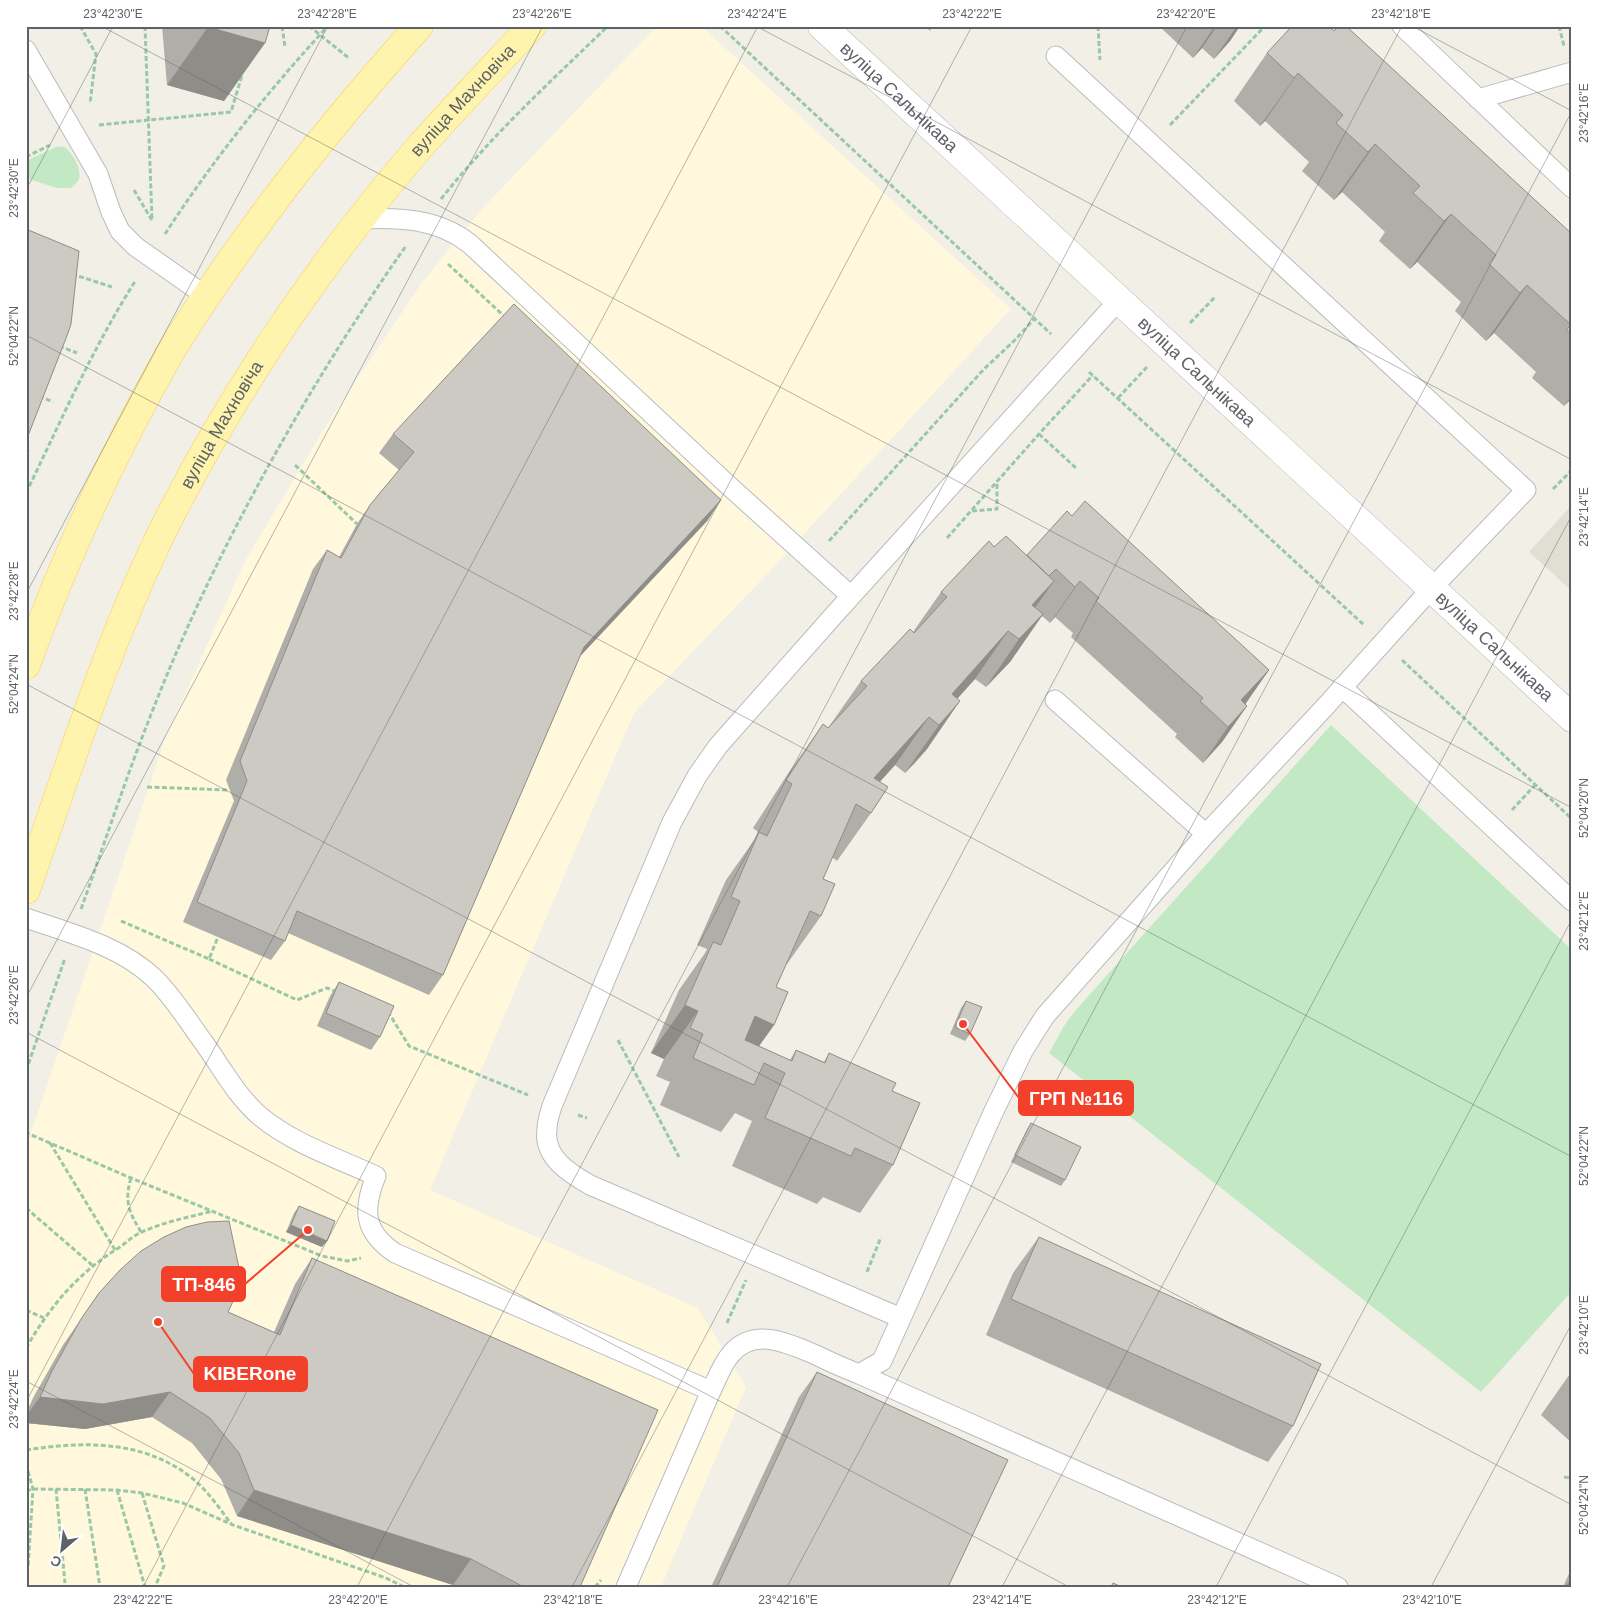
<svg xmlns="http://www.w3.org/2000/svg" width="1598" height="1613" viewBox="0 0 1598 1613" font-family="Arial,sans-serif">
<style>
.commercial{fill:#fff8dd}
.education{fill:#e1ded4}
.green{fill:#c2e9c3}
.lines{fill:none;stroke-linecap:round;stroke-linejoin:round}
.service-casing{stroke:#b8bcc0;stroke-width:21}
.minor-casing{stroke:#b8bcc0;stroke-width:29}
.primary-casing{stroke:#f9d157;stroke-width:29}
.path{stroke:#99c8a8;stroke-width:3;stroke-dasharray:5 2.5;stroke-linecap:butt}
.service{stroke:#fff;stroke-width:19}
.minor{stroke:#fff;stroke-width:28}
.primary{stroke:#fff4ad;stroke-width:28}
.wall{fill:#afaea8}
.shaded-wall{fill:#8f8d88}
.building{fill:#cccac3;stroke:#8f8d88}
.ticks{fill:none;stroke:#5e6267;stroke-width:1;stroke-opacity:0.45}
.labels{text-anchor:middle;stroke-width:4;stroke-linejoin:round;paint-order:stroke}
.street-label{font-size:18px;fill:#5e6267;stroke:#fff}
.leader{fill:none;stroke:#f3402a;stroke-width:2}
.callout-dot{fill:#f3402a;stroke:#fff;stroke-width:2}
.callout{fill:#f3402a;stroke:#f3402a;stroke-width:2}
.callout-label{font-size:19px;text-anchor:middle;font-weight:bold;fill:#fff}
.neatline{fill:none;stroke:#5e6267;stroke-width:2}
.ticks-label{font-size:12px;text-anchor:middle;fill:#5e6267}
</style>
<rect width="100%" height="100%" fill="#f1efe6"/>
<path class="commercial" d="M 657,26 L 701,26 L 1011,309 L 770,571 L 634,713 L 430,1190 L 698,1308 L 746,1387 L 661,1587 L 26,1587 L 26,1147 L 167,734 L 245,561 L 325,427 L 421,284 L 480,211 Z"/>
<path class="education" d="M 1572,505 L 1572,591 L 1529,552 Z"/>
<path class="green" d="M 56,147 C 60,147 61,146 64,147 C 72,151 82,170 79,179 C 77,183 74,185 71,188 L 57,188 L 26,178 L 26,161 Z
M 1331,725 L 1572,950 L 1572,1291 L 1481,1392 L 1049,1053 L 1064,1026 L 1075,1011 Z"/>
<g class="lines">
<g class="service-casing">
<path id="service" d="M 1402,26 L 1572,188
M 26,50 L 98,174 L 111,212 L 120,231 L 136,247 L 206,296
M 1056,56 L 1526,490 L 1431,589 L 1324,708 L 1206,834 L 1045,1016 L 1023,1051 L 993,1113 L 882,1361 L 859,1374 L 1338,1587
M 1478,99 L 1572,72
M 362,219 C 400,217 439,219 470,244 L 728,485 L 851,596
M 1342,687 L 1572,901
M 1055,700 L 1206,834
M 26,918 C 70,933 121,946 155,979 C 174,998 188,1021 204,1043 C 222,1068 237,1097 261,1117 C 294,1144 337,1158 376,1176 C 362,1210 364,1232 395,1253 L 711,1391
M 901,1318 L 590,1185 C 569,1173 543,1157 547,1129 C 547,1121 550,1113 552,1106 L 672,822 L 697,776 L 718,746 L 834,615 L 1118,301
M 626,1587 L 711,1391 C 717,1379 722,1364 731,1354 C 754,1326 790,1344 816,1355 C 830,1362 844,1368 859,1374"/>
</g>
<g class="minor-casing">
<g id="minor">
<path id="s1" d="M 822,26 L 1572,718"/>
</g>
</g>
<g class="primary-casing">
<g id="primary">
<path d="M 26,665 C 64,559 112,456 167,358 C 191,317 219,277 247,238 C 300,164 358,94 419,26"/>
<path id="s2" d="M 26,890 C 69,767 108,641 166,524 C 234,390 320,263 418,149 C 455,107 494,67 532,26"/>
</g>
</g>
<path class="path" d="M 80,26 L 96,54 L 90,104
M 145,26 L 152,220
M 282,26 L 285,47
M 309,26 L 350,59
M 720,26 L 1051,334
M 1098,26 L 1100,60
M 1559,26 L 1564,46
M 929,30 L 931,26
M 99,125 L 231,112 L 242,75
M 1170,125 L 1265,26
M 26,157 L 50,145
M 134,190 L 153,222
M 441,199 C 491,136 550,82 608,26
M 165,234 C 213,160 268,91 328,26
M 448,264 L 505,317
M 72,274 L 112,287
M 1190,323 L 1215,297
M 59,346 L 77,353
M 1089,372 L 1364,625
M 39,396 L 53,402
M 1118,398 L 1147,367
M 1039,434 L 1076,468
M 26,450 L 29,452
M 295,465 L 357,524
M 1553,489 L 1572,470
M 26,493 C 61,421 93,347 136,280
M 972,511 L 997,509 L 997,482
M 947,538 L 1039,434 L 1093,375
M 829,541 L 984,369 L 1015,340 L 1035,318
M 1402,660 L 1572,819
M 147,787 L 229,790
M 1512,810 L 1535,785
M 81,909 C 104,845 125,780 150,717 C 202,583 270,455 347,334 C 366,305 385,275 406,246
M 121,921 L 209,959 L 218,937
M 209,959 L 297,1000 L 327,988 L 337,992
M 386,1014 L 390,1015 L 409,1046 L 528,1095
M 618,1040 L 679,1157
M 26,1071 L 65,958
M 578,1115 L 587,1118
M 26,1135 L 27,1133 L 131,1178 L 322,1256 L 347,1261 L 361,1258
M 50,1143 L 115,1250
M 131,1178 C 124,1202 129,1212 141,1232
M 26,1208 L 92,1265
M 867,1272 L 881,1237
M 26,1310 L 44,1318
M 727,1323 L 746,1280
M 26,1348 C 51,1305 78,1273 120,1247 C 127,1242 134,1235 142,1232 C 164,1222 189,1217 213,1211
M 26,1450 C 84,1441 144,1440 192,1478 C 208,1491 220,1509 232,1525
M 26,1464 L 33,1489 L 28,1568
M 1564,1477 L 1572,1478
M 56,1489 L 65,1583
M 85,1489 L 100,1587
M 117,1490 L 145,1587
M 26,1491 L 33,1489 L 117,1490 L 142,1493 L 183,1503 L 233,1525 L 386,1578 L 404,1587
M 142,1493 L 164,1566 L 155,1587
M 595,1587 L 601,1580"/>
<use href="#service" class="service"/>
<use href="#minor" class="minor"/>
<use href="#primary" class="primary"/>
</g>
<path class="wall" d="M 162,26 L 270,26 L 265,43 L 224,101 L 167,85 Z
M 1159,26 L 1240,26 L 1230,41 L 1214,59 L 1202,48 L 1193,58 Z
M 1267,53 L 1572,234 L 1572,398 L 1564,406 L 1532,378 L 1536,372 L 1494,333 L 1486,341 L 1455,311 L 1461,302 L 1417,262 L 1410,269 L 1379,241 L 1385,232 L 1342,192 L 1334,200 L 1302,171 L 1309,162 L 1265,121 L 1260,126 L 1234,101 Z
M 393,434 L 708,520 L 580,656 L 443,975 L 429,995 L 288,933 L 285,941 L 271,960 L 183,922 L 234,801 L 226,780 L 313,569 L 327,550 L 339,557 L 357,524 L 370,505 L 399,470 L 379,453 Z
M 1072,516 L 1269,670 L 1245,704 L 1247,706 L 1222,742 L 1203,763 L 1175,737 L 1177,734 L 1071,637 L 1073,633 L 1055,617 L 1050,623 L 1042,616 L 1010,662 L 986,687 L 975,679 L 957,699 L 927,749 L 915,763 L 905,773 L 895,765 L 880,781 L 871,813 L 837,861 L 832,857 L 823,879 L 821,916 L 787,964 L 786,963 L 776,987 L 774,1025 L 759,1046 L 790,1060 L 796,1050 L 824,1062 L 829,1053 L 892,1091 L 893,1165 L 860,1213 L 823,1197 L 817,1204 L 732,1166 L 752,1121 L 735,1113 L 721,1132 L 660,1105 L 670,1082 L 656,1076 L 664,1059 L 651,1053 L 679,990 L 705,953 L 707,949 L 697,945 L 726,880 L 755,839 L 758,832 L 753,828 L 789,772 L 823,724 L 828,728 L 861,681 L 913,632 L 941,592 L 994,547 L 1027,555 Z
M 339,982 L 380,1037 L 371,1050 L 317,1026 L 330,996 Z
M 966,1001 L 970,1034 L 965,1041 L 950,1034 L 961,1008 Z
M 1031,1123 L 1065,1180 L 1061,1186 L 1011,1162 L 1027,1129 Z
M 299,1206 L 322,1247 L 286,1232 L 294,1213 Z
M 1039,1237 L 1293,1426 L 1268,1462 L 986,1335 L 1013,1273 Z
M 312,1258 L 580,1587 L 457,1587 L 453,1585 L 237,1516 L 221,1479 L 192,1443 L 152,1417 L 85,1429 L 26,1423 L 26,1413 L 34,1396 L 63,1345 L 99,1293 L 228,1312 L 274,1332 L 295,1284 Z
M 1572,1371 L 1572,1443 L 1541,1415 Z
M 817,1372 L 948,1587 L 711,1587 L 799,1397 Z
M 1572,1567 L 1572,1587 L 1563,1587 Z"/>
<path class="shaded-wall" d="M 1215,26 L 1217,26 L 1202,48 L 1193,58 Z
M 1237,26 L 1240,26 L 1230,41 L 1214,59 Z
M 208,27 L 265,43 L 224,101 L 167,85 Z
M 1298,73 L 1265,121 L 1260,126 L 1294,78 Z
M 1375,144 L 1342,192 L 1334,200 L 1368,152 Z
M 1451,214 L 1417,262 L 1410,269 L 1444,221 Z
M 1527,285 L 1494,333 L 1486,341 L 1520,293 Z
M 1572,395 L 1572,398 L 1564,406 Z
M 721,500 L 708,520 L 570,667 L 584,647 Z
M 1054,581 L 1020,629 L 1032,605 Z
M 1080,581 L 1055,617 L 1050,623 L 1075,587 Z
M 1043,614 L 1010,662 L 986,687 L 1019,639 Z
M 1008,631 L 975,679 L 936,722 L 952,694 Z
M 1269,670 L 1244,706 L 1241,700 Z
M 960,701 L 927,749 L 905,773 L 939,725 Z
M 1247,706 L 1222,742 L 1203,763 L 1228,727 Z
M 929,717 L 895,765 L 859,805 L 874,778 Z
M 685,1005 L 698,1011 L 664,1059 L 651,1053 Z
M 755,1016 L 774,1025 L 740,1073 L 722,1064 Z
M 291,1225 L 327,1241 L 322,1247 L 286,1232 Z
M 170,1392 L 152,1417 L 85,1429 L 26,1423 L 26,1416 L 40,1397 Z
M 254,1490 L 471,1559 L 453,1585 L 237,1516 Z
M 1572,1578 L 1572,1587 L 1565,1587 Z"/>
<path class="building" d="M 208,26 L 270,26 L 265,43 L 208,27 Z
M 1292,26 L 1329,26 L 1334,31 L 1339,26 L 1346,26 L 1572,234 L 1572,335 L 1566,330 L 1571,325 L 1527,285 L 1520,293 L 1489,264 L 1496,255 L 1451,214 L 1444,221 L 1413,193 L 1420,186 L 1375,144 L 1368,152 L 1336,123 L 1343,115 L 1298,73 L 1294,78 L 1267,53 Z
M 26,229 L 79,251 L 71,324 L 68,333 L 26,441 Z
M 514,304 L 721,500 L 584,647 L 443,975 L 297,911 L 285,941 L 197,902 L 247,781 L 240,761 L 327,550 L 341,558 L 370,505 L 414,452 L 393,434 Z
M 1085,501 L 1269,670 L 1241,700 L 1247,706 L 1228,727 L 1200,701 L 1203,698 L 1096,601 L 1099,598 L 1080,581 L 1075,587 L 1056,569 L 1049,576 L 1027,555 L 1067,511 L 1072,516 Z
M 1006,536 L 1054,581 L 1032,605 L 1043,614 L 1019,639 L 1008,631 L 952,694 L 960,701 L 948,715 L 939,725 L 929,717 L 874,778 L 888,787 L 871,813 L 856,804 L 823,879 L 835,884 L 821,916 L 810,911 L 776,987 L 788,992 L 774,1025 L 755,1016 L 745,1040 L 792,1061 L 796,1050 L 825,1063 L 829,1053 L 896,1083 L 892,1091 L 920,1103 L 893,1165 L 855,1148 L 851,1156 L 765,1118 L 785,1073 L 764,1063 L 754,1085 L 693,1058 L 703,1034 L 690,1028 L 698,1011 L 685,1005 L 713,942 L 721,945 L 740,901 L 731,897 L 759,832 L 767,836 L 792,784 L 786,780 L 823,724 L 828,728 L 867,686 L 861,681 L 910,629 L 914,633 L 947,597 L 941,592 L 989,541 L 994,547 Z
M 339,982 L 394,1006 L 380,1037 L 326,1013 Z
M 966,1001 L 982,1007 L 970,1034 L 955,1027 Z
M 1031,1123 L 1081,1147 L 1065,1180 L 1015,1155 Z
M 299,1206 L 335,1221 L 327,1241 L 291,1225 Z
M 229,1221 L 242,1282 L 228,1312 L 280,1335 L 312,1258 L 658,1410 L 580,1587 L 524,1587 L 471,1559 L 254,1490 L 239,1453 L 210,1418 L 170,1392 L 103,1404 L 40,1397 L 52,1371 L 81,1319 L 99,1293 L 120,1270 L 141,1251 L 164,1237 L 186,1227 L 207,1222 Z
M 1039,1237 L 1321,1364 L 1293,1426 L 1011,1299 Z
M 817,1372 L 1008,1460 L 948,1587 L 717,1587 Z
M 1113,1583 L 1122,1587 L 1111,1587 Z"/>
<path class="ticks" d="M 101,26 L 1572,808M 756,26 L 1572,460M 1412,26 L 1572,111M 26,190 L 113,26M 26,335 L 1572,1157M 26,594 L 328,26M 26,684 L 1572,1505M 26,998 L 543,26M 26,1032 L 1069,1587M 26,1381 L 414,1587M 26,1402 L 758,26M 143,1587 L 972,26M 357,1587 L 1187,26M 572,1587 L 1402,26M 787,1587 L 1572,111M 1002,1587 L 1572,515M 1216,1587 L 1572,919M 1431,1587 L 1572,1323"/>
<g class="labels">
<g class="street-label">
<text dy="6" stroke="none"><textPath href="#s1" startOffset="105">вуліца Сальнікава</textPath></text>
<text dy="6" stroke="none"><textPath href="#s2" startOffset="911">вуліца Махновіча</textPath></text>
<text dy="6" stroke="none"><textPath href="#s1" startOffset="510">вуліца Сальнікава</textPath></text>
<text dy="6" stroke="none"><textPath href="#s2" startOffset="506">вуліца Махновіча</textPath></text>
<text dy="6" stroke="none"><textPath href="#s1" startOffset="915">вуліца Сальнікава</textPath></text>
</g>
</g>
<path class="leader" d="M963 1024L1019 1098M308 1230L245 1284M158 1322L194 1374"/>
<g class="callout-dot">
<circle cx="963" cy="1024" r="5"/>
<circle cx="308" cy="1230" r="5"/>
<circle cx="158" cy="1322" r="5"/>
</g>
<g class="callout">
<rect x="1019" y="1081" width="114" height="34" rx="5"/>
<rect x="162" y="1267" width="83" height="34" rx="5"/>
<rect x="194" y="1357" width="113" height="34" rx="5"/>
</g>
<g class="callout-label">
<text x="1076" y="1105">ГРП №116</text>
<text x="204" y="1291">ТП-846</text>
<text x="250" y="1380">KIBERone</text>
</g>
<rect width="1598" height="1613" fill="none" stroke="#ffffff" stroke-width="55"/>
<g transform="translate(62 1550) rotate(208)" stroke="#ffffff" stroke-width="4" paint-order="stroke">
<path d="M0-4L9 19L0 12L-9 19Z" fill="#5e6267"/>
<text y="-8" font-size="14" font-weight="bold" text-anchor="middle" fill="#5e6267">С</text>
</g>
<rect x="28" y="28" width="1542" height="1558" class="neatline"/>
<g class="ticks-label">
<text x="113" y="18">23°42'30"E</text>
<text x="327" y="18">23°42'28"E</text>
<text x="542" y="18">23°42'26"E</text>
<text x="757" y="18">23°42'24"E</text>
<text x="972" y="18">23°42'22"E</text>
<text x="1186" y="18">23°42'20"E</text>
<text x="1401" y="18">23°42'18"E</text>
<text transform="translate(1584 113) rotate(-90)" y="4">23°42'16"E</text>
<text transform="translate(14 188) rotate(-90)" y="4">23°42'30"E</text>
<text transform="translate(14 336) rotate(-90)" y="4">52°04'22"N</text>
<text transform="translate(1584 517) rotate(-90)" y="4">23°42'14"E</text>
<text transform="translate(14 591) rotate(-90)" y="4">23°42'28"E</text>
<text transform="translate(14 684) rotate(-90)" y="4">52°04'24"N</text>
<text transform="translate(1584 808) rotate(-90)" y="4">52°04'20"N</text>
<text transform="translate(1584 921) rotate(-90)" y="4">23°42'12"E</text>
<text transform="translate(14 995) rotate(-90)" y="4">23°42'26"E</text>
<text transform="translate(1584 1156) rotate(-90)" y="4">52°04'22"N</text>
<text transform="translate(1584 1325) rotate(-90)" y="4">23°42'10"E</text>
<text transform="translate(14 1399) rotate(-90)" y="4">23°42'24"E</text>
<text transform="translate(1584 1505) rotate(-90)" y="4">52°04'24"N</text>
<text x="143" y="1604">23°42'22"E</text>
<text x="358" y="1604">23°42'20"E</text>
<text x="573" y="1604">23°42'18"E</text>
<text x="788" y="1604">23°42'16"E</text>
<text x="1002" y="1604">23°42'14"E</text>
<text x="1217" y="1604">23°42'12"E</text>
<text x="1432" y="1604">23°42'10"E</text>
</g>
</svg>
